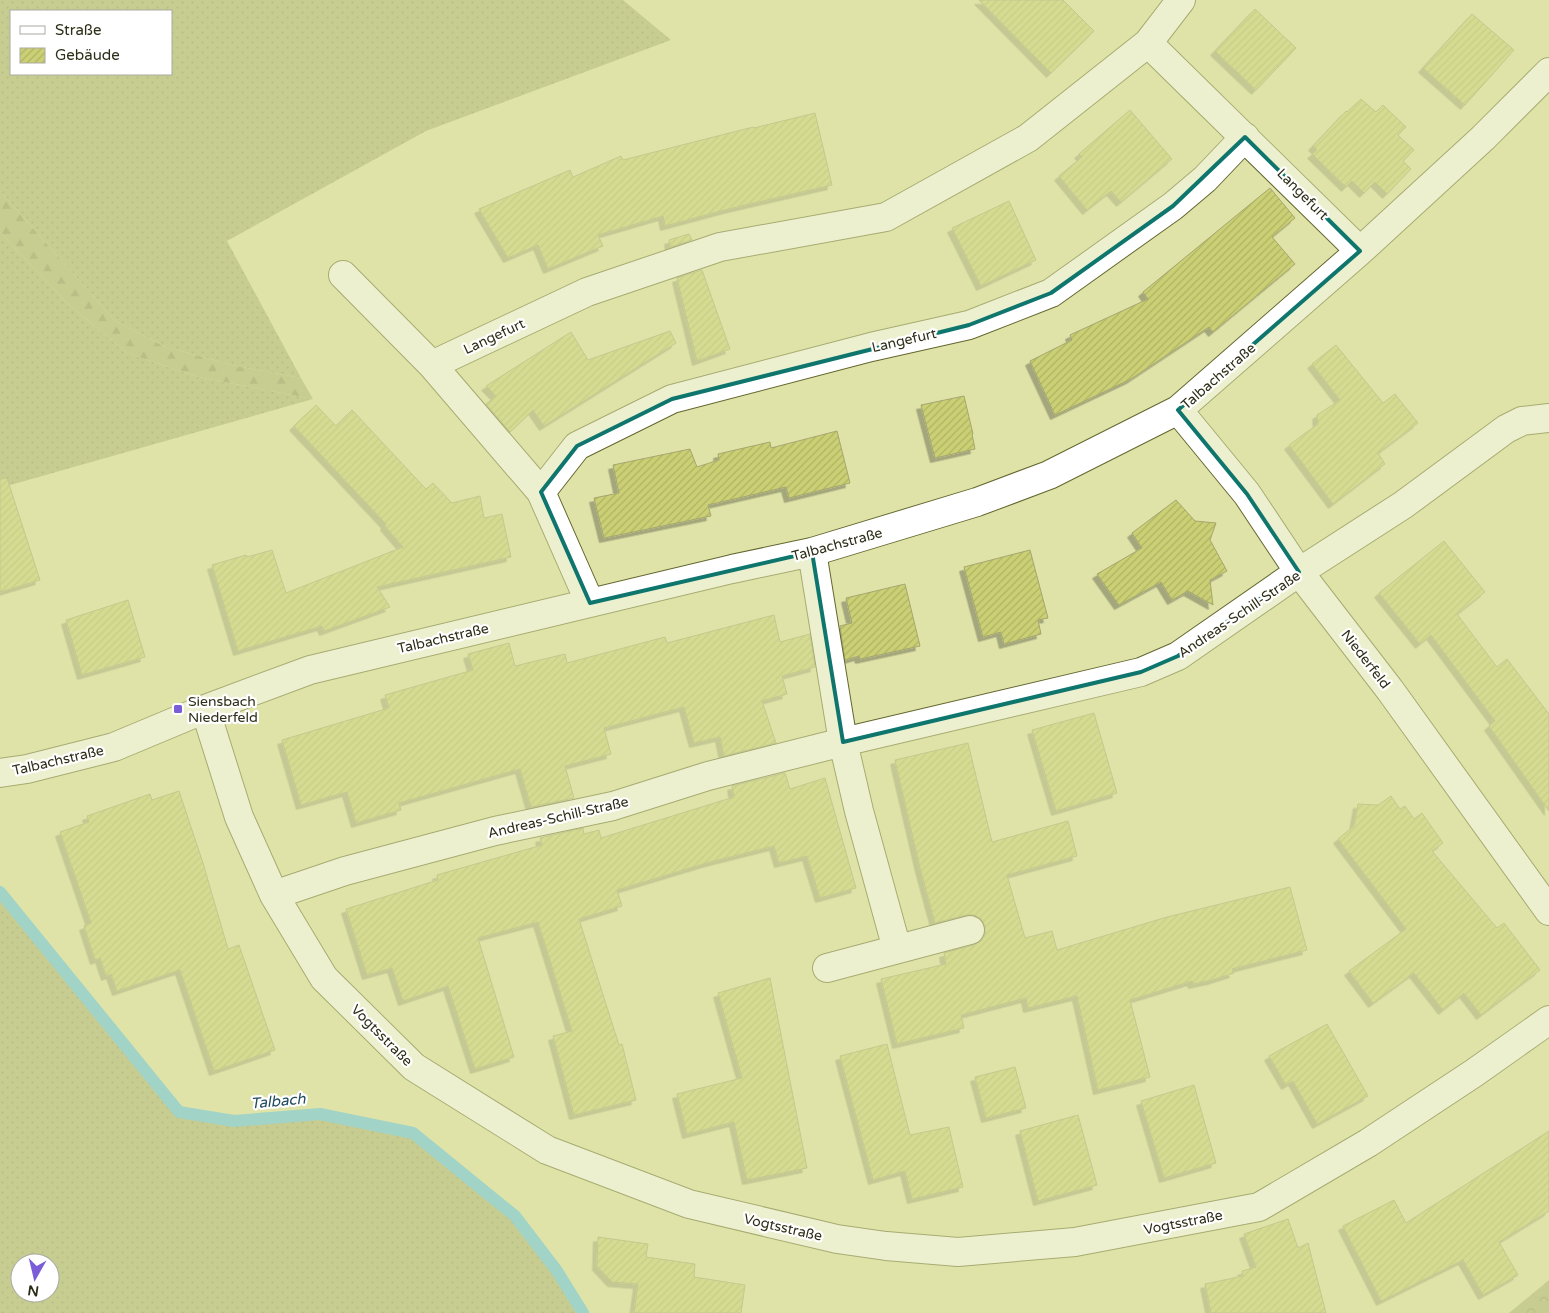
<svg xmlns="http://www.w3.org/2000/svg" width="1549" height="1313" viewBox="0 0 1549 1313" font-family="'Varela Round',sans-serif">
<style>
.grass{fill:url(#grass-dots);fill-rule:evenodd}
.forest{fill:url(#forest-firs)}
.park{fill:url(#park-crowns)}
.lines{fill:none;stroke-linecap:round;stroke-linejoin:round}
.stream{stroke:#59beed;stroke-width:12}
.building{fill:url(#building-hatch);stroke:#a4a76f;filter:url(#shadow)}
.minor-casing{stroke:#646730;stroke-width:30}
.minor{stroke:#fff;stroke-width:28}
.marked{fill:none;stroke:#0f766e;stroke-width:4;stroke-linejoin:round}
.poi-dot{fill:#7c5dd8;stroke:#fff;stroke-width:2}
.labels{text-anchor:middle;stroke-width:4.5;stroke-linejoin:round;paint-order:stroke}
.street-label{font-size:14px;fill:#2d2e17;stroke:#fff}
.poi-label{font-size:14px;fill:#2d2e17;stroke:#fff;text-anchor:start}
.water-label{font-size:15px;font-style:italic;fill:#204a5e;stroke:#fff}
</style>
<defs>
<pattern id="grass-dots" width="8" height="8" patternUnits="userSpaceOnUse" patternTransform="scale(1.25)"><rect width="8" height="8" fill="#acb075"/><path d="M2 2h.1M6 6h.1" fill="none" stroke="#8c905f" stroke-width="1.8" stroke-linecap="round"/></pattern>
<pattern id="forest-firs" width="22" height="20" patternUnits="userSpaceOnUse" patternTransform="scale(1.25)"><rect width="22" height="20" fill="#acb075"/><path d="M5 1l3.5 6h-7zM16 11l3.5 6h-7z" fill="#8c905f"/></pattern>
<pattern id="park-crowns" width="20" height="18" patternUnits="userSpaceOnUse" patternTransform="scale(1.25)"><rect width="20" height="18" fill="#acb075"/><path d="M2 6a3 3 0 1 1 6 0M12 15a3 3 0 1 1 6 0" fill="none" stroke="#8c905f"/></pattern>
<pattern id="building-hatch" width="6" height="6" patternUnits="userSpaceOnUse" patternTransform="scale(1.25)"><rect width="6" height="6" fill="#cbd075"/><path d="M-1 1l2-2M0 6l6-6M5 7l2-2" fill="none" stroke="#afb364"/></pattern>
<filter id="shadow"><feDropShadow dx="-4.5" dy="4.5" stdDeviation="0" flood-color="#0004"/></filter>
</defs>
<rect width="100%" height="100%" fill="#dfe3a8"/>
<path class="grass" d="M 0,0 L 623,0 L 671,40 L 426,131 L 227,241 L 301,378 L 232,365 L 163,346 L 114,320 L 0,191 ZM 11,11 L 171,11 L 171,74 L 11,74 Z
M 0,232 L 67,303 L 127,353 L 198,377 L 313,399 L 0,488 Z
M 0,892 L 179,1112 L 234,1121 L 320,1114 L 413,1133 L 515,1216 L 557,1271 L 583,1313 L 0,1313 ZM 20,1263 L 50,1263 L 50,1293 L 20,1293 Z"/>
<path class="forest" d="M 0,191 L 114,320 L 163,346 L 232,365 L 301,378 L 313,399 L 198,377 L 127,353 L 67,303 L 0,232 Z"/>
<path class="park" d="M 1549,1280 L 1549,1313 L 1509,1313 Z"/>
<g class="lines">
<path class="stream" d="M 0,892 L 179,1112 L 234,1121 L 320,1114 L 413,1133 L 515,1216 L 557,1271 L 583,1313"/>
</g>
<path class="building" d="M 979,0 L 1063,0 L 1094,31 L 1051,73 Z
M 1255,9 L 1296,48 L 1256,90 L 1215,51 Z
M 1472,14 L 1514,50 L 1465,105 L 1423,68 Z
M 1361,99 L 1376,112 L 1383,105 L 1406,127 L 1398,135 L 1414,150 L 1403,161 L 1411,169 L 1387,194 L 1375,182 L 1364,193 L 1352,181 L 1346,187 L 1312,154 L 1317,150 L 1313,146 L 1346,111 L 1347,112 Z
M 1130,110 L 1172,159 L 1121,202 L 1111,191 L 1087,210 L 1059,176 L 1082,157 L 1079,154 Z
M 815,113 L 832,185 L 728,209 L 665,226 L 663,216 L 598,235 L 603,246 L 548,269 L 538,245 L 508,258 L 479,209 L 570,170 L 573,177 L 621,156 L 623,160 L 753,127 L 754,128 Z
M 1270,188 L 1295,218 L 1272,237 L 1295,264 L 1213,332 L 1209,327 L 1131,379 L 1055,415 L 1030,361 L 1072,340 L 1070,335 L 1148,299 L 1143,292 Z
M 1009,201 L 1036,260 L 981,286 L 952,228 Z
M 689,234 L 692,240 L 670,247 L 669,240 Z
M 702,270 L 730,349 L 697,361 L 677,278 Z
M 670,331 L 676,343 L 544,426 L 533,410 L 510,432 L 486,404 L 496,396 L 486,386 L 571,332 L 588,360 Z
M 1336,345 L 1383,403 L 1395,394 L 1418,423 L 1378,453 L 1385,464 L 1333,504 L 1289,445 L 1318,424 L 1317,415 L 1340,400 L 1312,364 Z
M 964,396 L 973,434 L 972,434 L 975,449 L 935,458 L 921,405 Z
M 316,405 L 336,426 L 352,410 L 426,489 L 433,483 L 452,503 L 480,496 L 484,518 L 502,514 L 511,557 L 377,587 L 390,607 L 324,631 L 322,626 L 238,651 L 212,565 L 246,555 L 247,557 L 272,550 L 286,593 L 403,547 L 385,526 L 386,524 L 294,426 Z
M 837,431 L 850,483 L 789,498 L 786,487 L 708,505 L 711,516 L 604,538 L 594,498 L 619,493 L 613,465 L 690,449 L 697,467 L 719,460 L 718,454 L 770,442 L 771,448 Z
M 7,478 L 40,580 L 0,592 L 0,479 Z
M 1176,500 L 1195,521 L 1216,523 L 1210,540 L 1227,571 L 1210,580 L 1213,605 L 1188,591 L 1172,600 L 1161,582 L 1119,605 L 1097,574 L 1142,548 L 1132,533 Z
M 1444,541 L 1485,592 L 1457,614 L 1497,667 L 1507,659 L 1549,714 L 1549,811 L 1489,726 L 1495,721 L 1431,635 L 1420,644 L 1379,593 Z
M 1030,550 L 1048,618 L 1038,620 L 1041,634 L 1004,644 L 1001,632 L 983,637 L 964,567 Z
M 905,584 L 920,646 L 860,659 L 859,656 L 845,660 L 840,626 L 852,623 L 846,598 Z
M 128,600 L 145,657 L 82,675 L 66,620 Z
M 774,615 L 780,642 L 810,634 L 815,667 L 782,676 L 787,694 L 762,701 L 776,743 L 724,756 L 720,737 L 694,743 L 684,707 L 604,728 L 611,754 L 565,766 L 574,798 L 531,807 L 520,769 L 399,803 L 401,810 L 356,823 L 347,792 L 301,805 L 282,740 L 389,708 L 385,695 L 473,670 L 468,654 L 509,643 L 515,666 L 565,654 L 567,663 L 665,637 L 667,643 Z
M 1094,713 L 1117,793 L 1056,811 L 1032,730 Z
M 968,743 L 992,842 L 1068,821 L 1077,856 L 1007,875 L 1025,938 L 1052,931 L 1057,950 L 1167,917 L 1290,887 L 1307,950 L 1232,969 L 1234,973 L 1212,980 L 1193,984 L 1192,981 L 1130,1000 L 1150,1077 L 1098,1090 L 1077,996 L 1028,1008 L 1026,998 L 961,1015 L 964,1028 L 897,1044 L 881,979 L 946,964 L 944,953 L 974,945 L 981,941 L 985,935 L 985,926 L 981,919 L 974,915 L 966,915 L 935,923 L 920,868 L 895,760 Z
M 785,773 L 790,789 L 825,778 L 856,888 L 820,898 L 807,856 L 779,863 L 774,846 L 710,862 L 617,890 L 622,906 L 579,919 L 619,1045 L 622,1044 L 636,1100 L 574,1115 L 553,1036 L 572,1031 L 538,922 L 478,938 L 514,1057 L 475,1069 L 448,986 L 403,1001 L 392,968 L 367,975 L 346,909 L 438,880 L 437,875 L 542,845 L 540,838 L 583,828 L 584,834 L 599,830 L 601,838 L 734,797 L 732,786 Z
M 179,791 L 203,863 L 228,949 L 239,945 L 275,1050 L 214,1071 L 180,970 L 117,991 L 111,974 L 106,976 L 100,958 L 95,960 L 84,926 L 91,923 L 60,832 L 89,822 L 87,816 L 150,794 L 152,800 Z
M 1391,796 L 1400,809 L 1405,806 L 1414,819 L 1422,813 L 1443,843 L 1432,851 L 1497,928 L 1504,923 L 1540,970 L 1481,1015 L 1464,993 L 1443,1010 L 1414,973 L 1373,1003 L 1349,971 L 1406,929 L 1338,839 L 1354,826 L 1358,804 L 1378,805 Z
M 770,978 L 807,1168 L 747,1180 L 734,1122 L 687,1134 L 677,1094 L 742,1078 L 718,993 Z
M 1327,1024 L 1368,1096 L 1317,1124 L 1293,1081 L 1286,1085 L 1269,1056 Z
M 887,1044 L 910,1135 L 949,1127 L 963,1187 L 912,1199 L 905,1171 L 873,1180 L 840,1056 Z
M 1015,1067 L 1026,1108 L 986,1118 L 975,1077 Z
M 1194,1085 L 1216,1163 L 1164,1178 L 1141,1101 Z
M 1078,1115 L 1097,1185 L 1038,1201 L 1020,1131 Z
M 1549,1131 L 1549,1211 L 1499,1242 L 1518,1275 L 1483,1295 L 1463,1260 L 1381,1301 L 1343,1226 L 1394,1200 L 1406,1223 Z
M 1288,1219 L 1298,1248 L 1308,1243 L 1326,1313 L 1211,1313 L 1205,1284 L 1243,1276 L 1242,1271 L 1256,1267 L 1244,1234 Z
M 598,1237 L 648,1244 L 646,1257 L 695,1264 L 694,1277 L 745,1285 L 741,1313 L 634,1313 L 638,1284 L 612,1282 L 597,1266 Z"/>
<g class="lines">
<g class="minor-casing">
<path id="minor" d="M 1181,0 L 1148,43 L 1360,251
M 343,275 L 432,365 L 587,292 L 720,247 L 886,217 L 1028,138 L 1148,43
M 432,365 L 541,492 L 590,603
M 1178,410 L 1247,494 L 1299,572 L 1390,690 L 1549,911
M 541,492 L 577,446 L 672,399 L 871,347 L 969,325 L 1051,293 L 1173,206 L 1205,179 L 1245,137
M 812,552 L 843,742 L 859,811 L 897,949
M 205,709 L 239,817 L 274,895 L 324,978 L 414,1067 L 547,1150 L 689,1204 L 837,1239 L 886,1246 L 958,1252 L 1075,1242 L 1259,1207 L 1368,1143 L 1474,1073 L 1549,1020
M 0,773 L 27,769 L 114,747 L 205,709 L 310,670 L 732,569 L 812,552 L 977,502 L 1049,475 L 1178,410 L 1360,251 L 1483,138 L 1549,72
M 274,895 L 345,871 L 495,831 L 613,806 L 708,776 L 843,742 L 1141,672 L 1178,656 L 1299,572 L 1403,505 L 1506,429 L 1522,421 L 1549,418
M 827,968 L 970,930"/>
</g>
<use href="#minor" class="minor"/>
</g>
<path d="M0 0H1549V1313H0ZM 1245,137 L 1360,251 L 1178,410 L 1247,494 L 1299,572 L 1178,656 L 1141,672 L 843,742 L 812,552 L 590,603 L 541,492 L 577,446 L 672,399 L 969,325 L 1051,293 L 1173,206 Z" fill="#dfe3a8" fill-opacity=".55" fill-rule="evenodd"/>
<path class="marked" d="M 1245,137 L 1360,251 L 1178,410 L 1247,494 L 1299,572 L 1178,656 L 1141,672 L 843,742 L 812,552 L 590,603 L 541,492 L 577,446 L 672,399 L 969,325 L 1051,293 L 1173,206 Z"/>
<rect class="poi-dot" x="173" y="704" width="10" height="10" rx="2.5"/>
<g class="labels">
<g class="street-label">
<text transform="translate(1303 194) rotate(45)" y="5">Langefurt</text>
<text transform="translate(494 336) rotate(-25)" y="5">Langefurt</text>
<text transform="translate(904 340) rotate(-13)" y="5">Langefurt</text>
<text transform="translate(1218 376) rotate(-41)" y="5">Talbachstraße</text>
<text transform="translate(837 544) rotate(-15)" y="5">Talbachstraße</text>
<text transform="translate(1239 614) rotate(-34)" y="5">Andreas-Schill-Straße</text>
<text transform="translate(443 638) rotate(-13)" y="5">Talbachstraße</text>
<text transform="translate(1366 659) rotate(52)" y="5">Niederfeld</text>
<text transform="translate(58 760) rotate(-13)" y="5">Talbachstraße</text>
<text transform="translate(558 817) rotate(-13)" y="5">Andreas-Schill-Straße</text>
<text transform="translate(382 1035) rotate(45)" y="5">Vogtsstraße</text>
<text transform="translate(1183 1222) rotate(-11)" y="5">Vogtsstraße</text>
<text transform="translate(783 1227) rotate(13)" y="5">Vogtsstraße</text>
</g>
<g class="poi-label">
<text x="188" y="706">Siensbach<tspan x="188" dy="16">Niederfeld</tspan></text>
</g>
<g class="water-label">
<text transform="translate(278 1101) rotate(-5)" y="5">Talbach</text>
</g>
</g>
<rect x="10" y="10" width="162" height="65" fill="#ffffff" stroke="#ababa2"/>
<rect x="20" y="26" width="25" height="8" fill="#ffffff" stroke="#ababa2"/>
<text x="55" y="35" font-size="15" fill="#2d2e17">Straße</text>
<rect x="20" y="48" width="25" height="15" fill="url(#building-hatch)" stroke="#ababa2"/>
<text x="55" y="60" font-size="15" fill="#2d2e17">Gebäude</text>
<g transform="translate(35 1278) rotate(188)"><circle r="24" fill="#ffffff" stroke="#ababa2"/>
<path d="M0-4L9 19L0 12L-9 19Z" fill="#7c5dd8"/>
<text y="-8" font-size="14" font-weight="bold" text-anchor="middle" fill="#2d2e17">N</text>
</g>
</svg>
